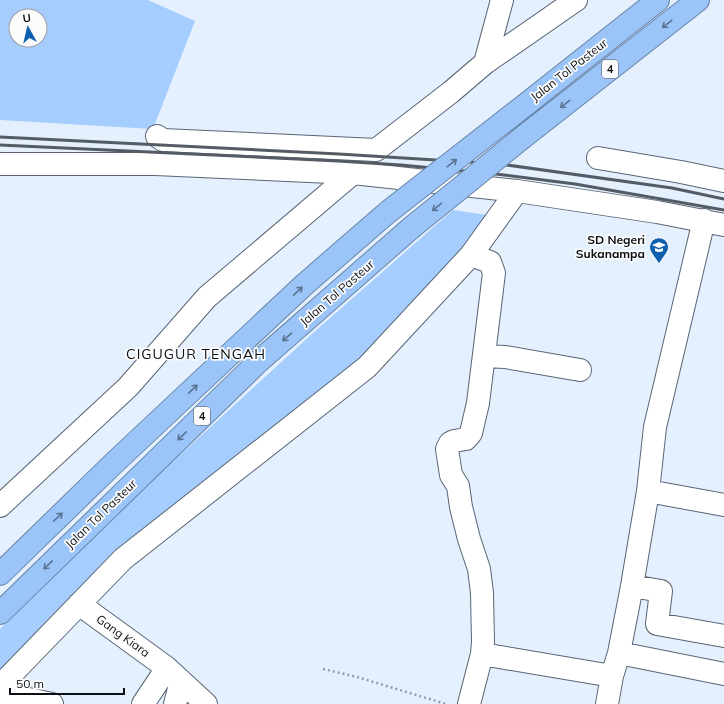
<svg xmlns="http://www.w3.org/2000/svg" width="724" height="704" viewBox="0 0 724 704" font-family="Mulish,sans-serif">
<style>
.green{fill:#a5cdfd;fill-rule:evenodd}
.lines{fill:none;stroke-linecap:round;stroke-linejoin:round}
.minor-casing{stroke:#596574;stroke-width:24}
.highway-casing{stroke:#6885a9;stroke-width:24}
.path{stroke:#939ca7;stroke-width:2.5;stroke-dasharray:2 3;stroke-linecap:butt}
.minor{stroke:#fff;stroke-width:22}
.highway{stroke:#9bc5f8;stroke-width:22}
.rail{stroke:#545b64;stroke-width:3}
.highway-bridge-casing{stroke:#6885a9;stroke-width:24;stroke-linecap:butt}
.highway-bridge{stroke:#9bc5f8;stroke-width:22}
.oneway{stroke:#5a7392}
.labels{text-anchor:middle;stroke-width:3.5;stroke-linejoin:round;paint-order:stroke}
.shield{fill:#fcfcfc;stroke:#53565a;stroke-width:1}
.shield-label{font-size:11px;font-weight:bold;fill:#0a0f15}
.street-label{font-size:12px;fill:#0a0f15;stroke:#fcfcfc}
.poi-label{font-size:12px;font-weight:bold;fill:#0a0f15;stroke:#fcfcfc;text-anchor:end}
.quarter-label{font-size:14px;letter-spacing:1px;fill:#0a0f15;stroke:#fcfcfc}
</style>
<rect width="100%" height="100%" fill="#e4f0fe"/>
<path class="green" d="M 0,0 L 148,0 L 195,21 L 153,129 L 0,120 ZM 16,16 L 40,16 L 40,40 L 16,40 Z
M 453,210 L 494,216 L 402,322 L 0,676 L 0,629 L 85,542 L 313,333 Z"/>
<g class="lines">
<g class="minor-casing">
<path id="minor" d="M 485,63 L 502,0
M 157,136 L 163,140 L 376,150 L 451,92 L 485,63 L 576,0
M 598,158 L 681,172 L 724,181
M 0,164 L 155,164 L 353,173 L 517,191 L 657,212 L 724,225
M 484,356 L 505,357 L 580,370
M 648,491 L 724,505
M 0,506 L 128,387 L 207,297 L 353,173
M 632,586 L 661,591 L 657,624 L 724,636
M 79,604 L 167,668 L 206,704
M 619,653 L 724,674
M 482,654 L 612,676
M 0,686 L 123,559 L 367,367 L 471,255 L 517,191
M 0,693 L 52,704
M 143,704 L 167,668
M 175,704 L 181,681
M 469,704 L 482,654 L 483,642 L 482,593 L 479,569 L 469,539 L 461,507 L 458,486 L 451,475 L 447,449 L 450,443 L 454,441 L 466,439 L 471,433 L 478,403 L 494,273 L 490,262 L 471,255
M 607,704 L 612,676 L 619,653 L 632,586 L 648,491 L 655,427 L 704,220"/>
</g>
<g class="highway-casing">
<path id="highway" d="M 506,120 L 658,0
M 522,138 L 698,0
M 0,574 L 114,463 L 305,284 L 388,212
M 0,613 L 258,362 L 411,228"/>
</g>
<path class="path" d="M 323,669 L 357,677 L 446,704"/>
<use href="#minor" class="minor"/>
<use href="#highway" class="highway"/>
<path class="rail" d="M 0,137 L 339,154 L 500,164 L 672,188 L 724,199
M 0,145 L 338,161 L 401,165 L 496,174 L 575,184 L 724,210"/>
<g class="highway-bridge-casing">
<path id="highway-bridge" d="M 388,212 L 506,120
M 411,228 L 522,138"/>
</g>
<use href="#highway-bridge" class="highway-bridge"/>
</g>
<defs><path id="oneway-shaft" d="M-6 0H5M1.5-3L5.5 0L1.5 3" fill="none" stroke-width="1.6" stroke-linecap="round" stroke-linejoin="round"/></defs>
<g class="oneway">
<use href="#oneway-shaft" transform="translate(667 24) rotate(142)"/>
<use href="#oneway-shaft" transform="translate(565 104) rotate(142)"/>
<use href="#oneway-shaft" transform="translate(452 163) rotate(-38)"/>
<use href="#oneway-shaft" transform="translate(437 207) rotate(141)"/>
<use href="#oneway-shaft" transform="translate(298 291) rotate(-43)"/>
<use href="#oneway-shaft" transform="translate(287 337) rotate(139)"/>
<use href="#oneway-shaft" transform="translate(193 389) rotate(-43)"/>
<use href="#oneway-shaft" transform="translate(182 436) rotate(136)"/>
<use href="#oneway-shaft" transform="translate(58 517) rotate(-44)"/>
<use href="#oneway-shaft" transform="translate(48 565) rotate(136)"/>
</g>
<defs>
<g id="school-pin" transform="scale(1)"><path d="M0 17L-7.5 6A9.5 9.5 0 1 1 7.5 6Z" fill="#0e5fad" stroke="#fcfcfc"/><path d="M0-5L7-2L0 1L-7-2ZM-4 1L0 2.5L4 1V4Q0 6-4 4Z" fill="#fff"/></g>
</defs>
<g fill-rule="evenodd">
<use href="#school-pin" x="659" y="247"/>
</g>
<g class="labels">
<g class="shield">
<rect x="602" y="60" width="16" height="18" rx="3"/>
<rect x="194" y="407" width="16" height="18" rx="3"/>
</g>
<g class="shield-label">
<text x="610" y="73">4</text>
<text x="202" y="420">4</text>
</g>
<g class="street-label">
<text transform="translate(569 70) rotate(-38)" y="4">Jalan Tol Pasteur</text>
<text transform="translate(337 293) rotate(-41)" y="4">Jalan Tol Pasteur</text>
<text transform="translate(101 514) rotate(-44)" y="4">Jalan Tol Pasteur</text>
<text transform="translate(123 636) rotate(36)" y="4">Gang Kiara</text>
</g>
<g class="poi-label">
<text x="645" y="244">SD Negeri<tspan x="645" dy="14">Sukanampa</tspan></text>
</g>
<g class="quarter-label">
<text x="196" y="359">CIGUGUR TENGAH</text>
</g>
</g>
<g transform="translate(28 28) rotate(352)"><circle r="19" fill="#fcfcfc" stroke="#9b9da0"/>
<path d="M0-3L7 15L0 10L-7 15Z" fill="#0e5fad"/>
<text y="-6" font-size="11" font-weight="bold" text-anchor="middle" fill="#0a0f15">U</text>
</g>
<path d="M10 688v6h114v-6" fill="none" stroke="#0a0f15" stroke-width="2"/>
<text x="16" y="688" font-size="12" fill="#0a0f15" stroke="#fcfcfc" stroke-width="3" paint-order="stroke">50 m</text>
</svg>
